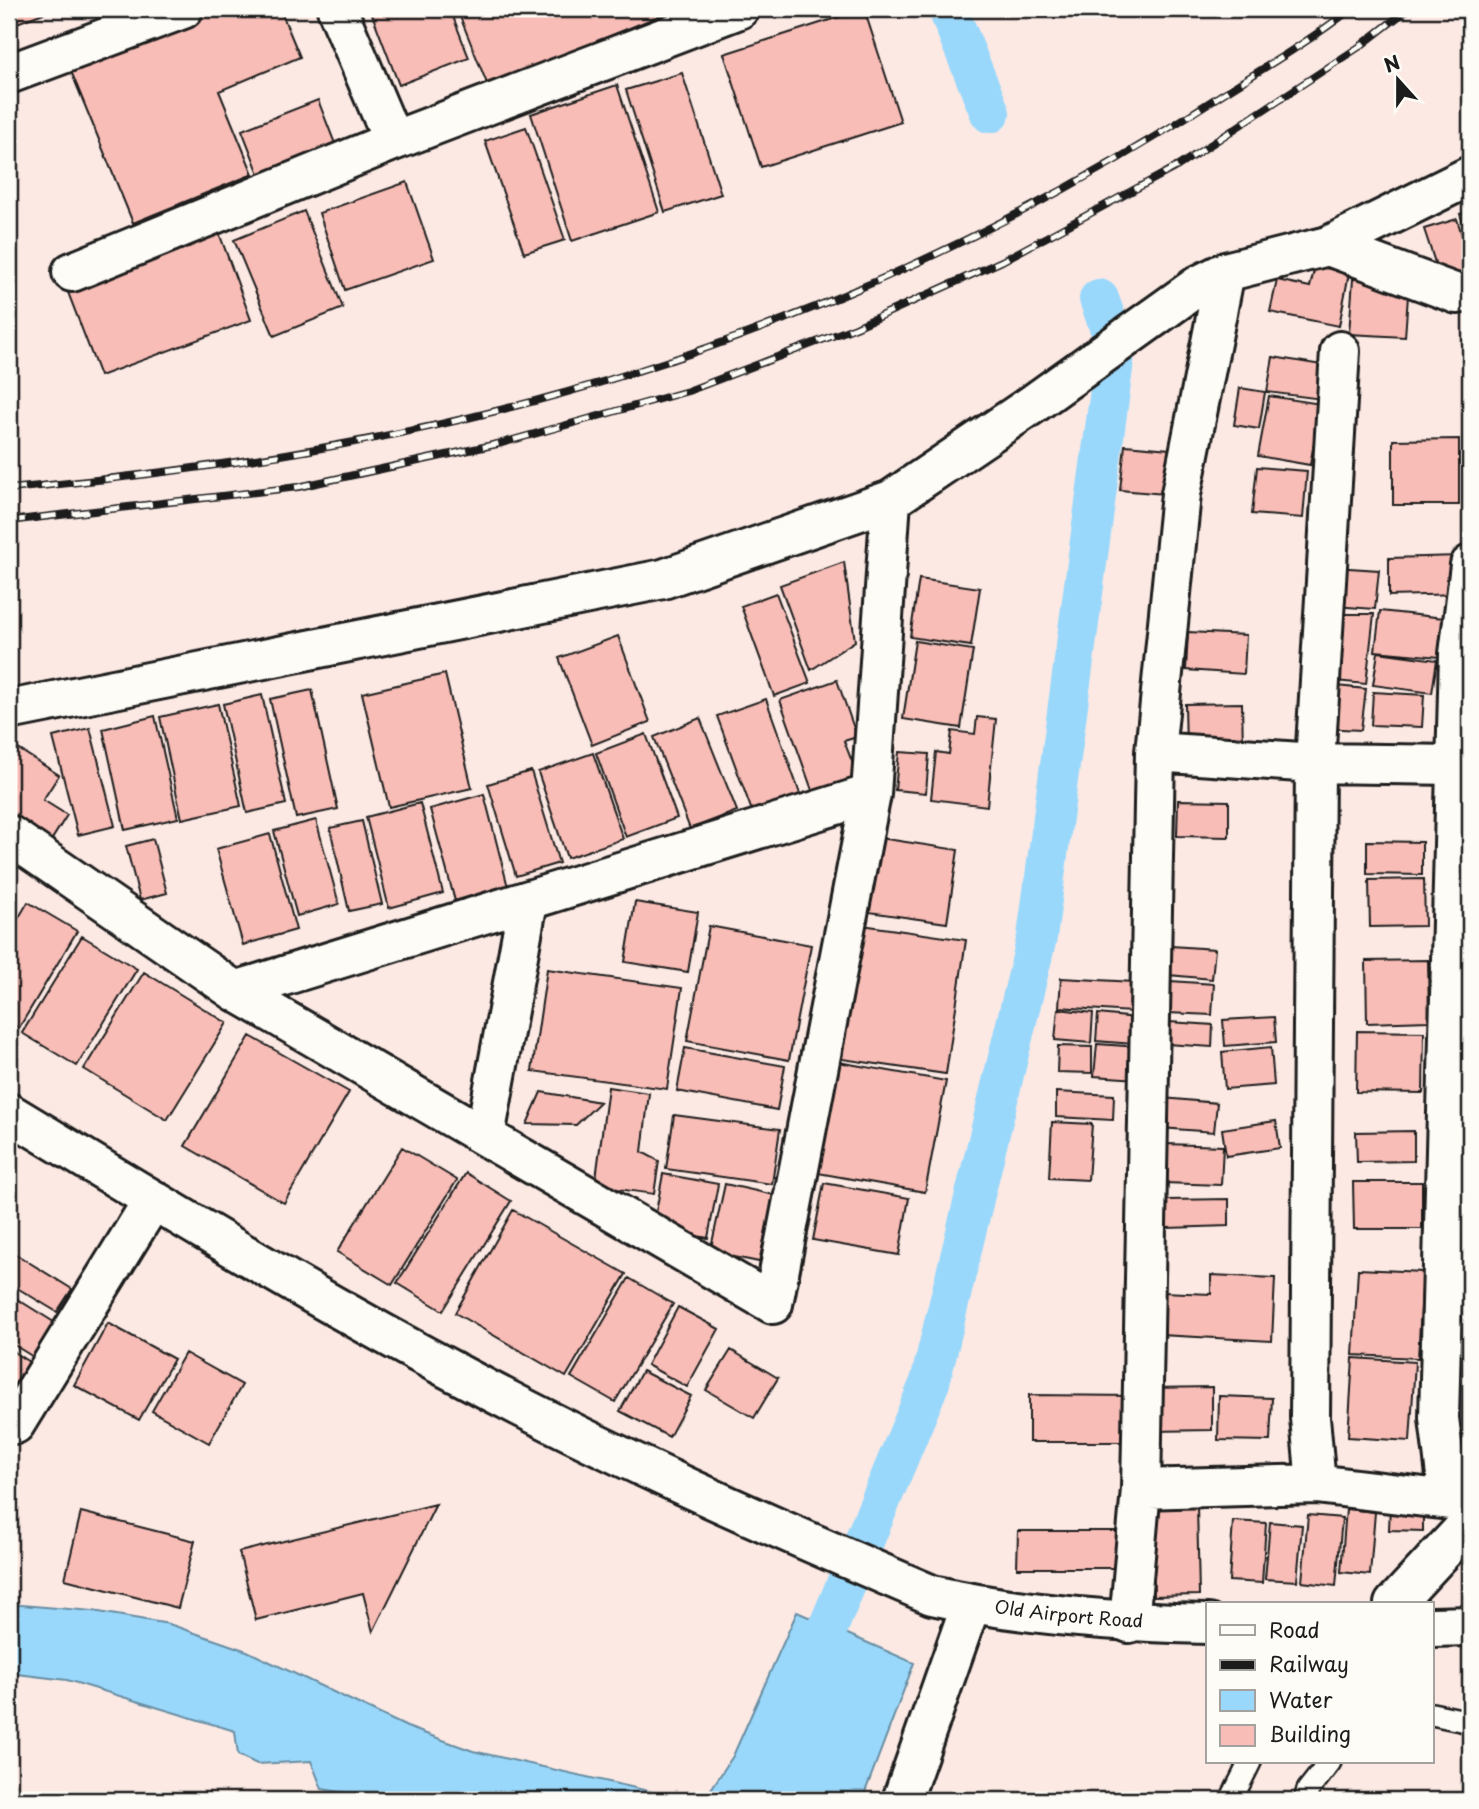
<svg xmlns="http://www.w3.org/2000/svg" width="1479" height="1809" viewBox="0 0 1479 1809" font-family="'Playpen Sans',sans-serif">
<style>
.water{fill:#9ad8fb;stroke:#688da2;stroke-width:2}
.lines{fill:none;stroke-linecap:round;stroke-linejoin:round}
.canal{stroke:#9ad8fb;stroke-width:40}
.building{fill:#f8bdb6;stroke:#1c1c1c;stroke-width:2}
.service-casing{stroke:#1c1c1c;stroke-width:26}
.minor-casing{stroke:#1c1c1c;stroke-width:44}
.tertiary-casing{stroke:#1c1c1c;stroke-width:44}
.secondary-casing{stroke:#1c1c1c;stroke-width:44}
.service{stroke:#fdfcf7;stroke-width:21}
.minor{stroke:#fdfcf7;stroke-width:38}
.tertiary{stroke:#fdfcf7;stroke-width:38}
.secondary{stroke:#fdfcf7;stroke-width:38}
.rail-casing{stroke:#1c1c1c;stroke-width:8}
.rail{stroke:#fdfcf7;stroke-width:5;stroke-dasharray:16;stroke-linecap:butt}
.labels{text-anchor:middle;stroke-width:5;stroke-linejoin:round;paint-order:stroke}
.street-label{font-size:18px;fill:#1c1c1c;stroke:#fdfcf7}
</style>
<rect width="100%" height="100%" fill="#fce9e4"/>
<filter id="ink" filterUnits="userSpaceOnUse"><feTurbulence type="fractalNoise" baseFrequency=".0143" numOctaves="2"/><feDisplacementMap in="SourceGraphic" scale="14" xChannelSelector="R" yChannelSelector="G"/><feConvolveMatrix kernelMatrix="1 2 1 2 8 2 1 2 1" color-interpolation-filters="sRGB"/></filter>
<g filter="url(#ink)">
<path class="water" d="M 9,1604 L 93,1611 L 169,1624 L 247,1651 L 407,1727 L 473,1751 L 688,1800 L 390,1800 L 322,1789 L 311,1761 L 257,1764 L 238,1755 L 235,1731 L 67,1680 L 9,1673 Z
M 797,1612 L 914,1663 L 862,1800 L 704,1800 L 733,1756 Z"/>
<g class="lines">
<path class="canal" d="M 948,9 L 990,113
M 808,1676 L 930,1382 L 1037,937 L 1116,346 L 1099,299"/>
</g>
<path class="building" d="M 9,9 L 54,9 L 9,26 Z
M 204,9 L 280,9 L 300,57 L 219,91 L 253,174 L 133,223 L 68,64 Z
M 370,9 L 450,9 L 469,58 L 399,85 Z
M 457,9 L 676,9 L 488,86 Z
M 864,9 L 901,122 L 761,167 L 724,54 Z
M 682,73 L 721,194 L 665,212 L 626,90 Z
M 617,85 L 659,212 L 572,241 L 531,114 Z
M 318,100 L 337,149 L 261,179 L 242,130 Z
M 526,127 L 565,240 L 524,253 L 485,141 Z
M 407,182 L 434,259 L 345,290 L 319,213 Z
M 304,211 L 343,308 L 274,336 L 234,240 Z
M 1470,211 L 1470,244 L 1460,214 Z
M 1457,219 L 1470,261 L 1470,275 L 1442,284 L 1424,229 Z
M 218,230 L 251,320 L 100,376 L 66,287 Z
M 1315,266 L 1349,273 L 1339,326 L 1270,312 L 1277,280 L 1310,287 Z
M 1353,279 L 1409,282 L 1405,337 L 1349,334 Z
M 1273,357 L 1328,366 L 1322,399 L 1267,392 Z
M 1240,388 L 1265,392 L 1259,429 L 1234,425 Z
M 1269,396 L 1321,404 L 1310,465 L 1258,456 Z
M 1459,439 L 1459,505 L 1393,505 L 1393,440 Z
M 1125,445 L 1181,450 L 1176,495 L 1120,490 Z
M 1257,467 L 1307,471 L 1303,518 L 1252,514 Z
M 1459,556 L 1460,594 L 1389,596 L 1389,558 Z
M 844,562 L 855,641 L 811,670 L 780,585 Z
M 1334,567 L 1379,570 L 1375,609 L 1334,606 Z
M 919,579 L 980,588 L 971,646 L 910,637 Z
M 776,593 L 810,683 L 774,696 L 741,606 Z
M 1380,611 L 1444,618 L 1440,657 L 1375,651 Z
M 1332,614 L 1374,614 L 1366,684 L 1325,680 Z
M 1188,632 L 1246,635 L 1244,674 L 1186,670 Z
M 618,636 L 650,722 L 592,745 L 559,658 Z
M 915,641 L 973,650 L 961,728 L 903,719 Z
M 1378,652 L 1437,660 L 1432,693 L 1373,685 Z
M 445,674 L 472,788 L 389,807 L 362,693 Z
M 837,680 L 857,737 L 844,741 L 858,777 L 813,793 L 780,700 Z
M 1326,685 L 1366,689 L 1361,730 L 1321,728 Z
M 312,690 L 338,809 L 296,818 L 270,699 Z
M 1373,692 L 1424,695 L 1422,727 L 1371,725 Z
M 262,695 L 286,804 L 247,813 L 223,704 Z
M 766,699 L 804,805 L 756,822 L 717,716 Z
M 1242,703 L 1243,748 L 1186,748 L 1185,704 Z
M 218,704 L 241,806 L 182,819 L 160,717 Z
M 155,716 L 178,818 L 125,830 L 103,729 Z
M 977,717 L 996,719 L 987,806 L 931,799 L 936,752 L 949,754 L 952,731 L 975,734 Z
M 700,718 L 737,811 L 690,829 L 654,737 Z
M 90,728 L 115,826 L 78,835 L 53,737 Z
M 646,734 L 677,818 L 626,837 L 596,753 Z
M 9,743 L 59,775 L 43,800 L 67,815 L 49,844 L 9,818 Z
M 899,752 L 929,754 L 926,793 L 895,790 Z
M 593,753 L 623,839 L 567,858 L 538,772 Z
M 531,771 L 559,863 L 516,876 L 488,784 Z
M 484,794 L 508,887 L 455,901 L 430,809 Z
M 1178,800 L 1229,801 L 1229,837 L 1177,836 Z
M 420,803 L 443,893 L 389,908 L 366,817 Z
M 316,820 L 339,904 L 297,916 L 274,831 Z
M 362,821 L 382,904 L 349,911 L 330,828 Z
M 270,834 L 296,930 L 243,945 L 216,849 Z
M 880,838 L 958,850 L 947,923 L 869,912 Z
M 153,839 L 167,893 L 140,900 L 126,846 Z
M 1367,841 L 1422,842 L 1422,875 L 1367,874 Z
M 1424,879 L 1425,926 L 1370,927 L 1369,880 Z
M 28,902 L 77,931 L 19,1028 L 9,1022 L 9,934 Z
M 635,902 L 698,912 L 688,972 L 625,962 Z
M 862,925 L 966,940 L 946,1074 L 842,1059 Z
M 709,926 L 811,945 L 789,1060 L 687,1041 Z
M 82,936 L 137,969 L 77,1066 L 22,1033 Z
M 1171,946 L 1215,949 L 1212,979 L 1169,975 Z
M 1428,960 L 1429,1021 L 1367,1023 L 1366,961 Z
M 547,969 L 682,988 L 667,1089 L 532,1071 Z
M 144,972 L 227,1023 L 167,1120 L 84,1069 Z
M 1061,978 L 1134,982 L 1131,1012 L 1059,1007 Z
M 1170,981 L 1214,984 L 1212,1015 L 1168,1013 Z
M 1058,1009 L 1093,1013 L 1091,1043 L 1055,1040 Z
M 1098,1014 L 1136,1018 L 1134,1044 L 1096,1041 Z
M 1274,1017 L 1276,1042 L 1225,1046 L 1223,1020 Z
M 1169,1022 L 1213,1025 L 1212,1047 L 1167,1044 Z
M 1463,1030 L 1470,1030 L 1470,1075 L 1460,1074 Z
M 1357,1031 L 1424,1032 L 1423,1093 L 1356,1092 Z
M 250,1036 L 349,1092 L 284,1203 L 185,1146 Z
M 1097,1044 L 1140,1047 L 1138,1079 L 1094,1076 Z
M 1058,1046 L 1092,1047 L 1092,1073 L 1057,1072 Z
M 1271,1047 L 1274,1085 L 1225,1089 L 1222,1052 Z
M 685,1048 L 785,1066 L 777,1110 L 677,1091 Z
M 838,1062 L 946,1081 L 925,1192 L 818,1173 Z
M 1460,1082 L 1470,1082 L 1470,1131 L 1458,1130 Z
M 608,1087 L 649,1093 L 642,1152 L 659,1161 L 654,1194 L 595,1186 Z
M 541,1092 L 600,1102 L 576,1125 L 527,1124 Z
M 1056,1092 L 1114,1095 L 1113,1120 L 1056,1117 Z
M 1163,1098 L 1217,1103 L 1214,1132 L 1161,1128 Z
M 674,1115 L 780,1129 L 772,1184 L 666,1169 Z
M 1276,1121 L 1280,1148 L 1226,1156 L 1222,1129 Z
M 1052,1122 L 1092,1124 L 1088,1180 L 1049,1178 Z
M 1414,1131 L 1414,1161 L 1357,1162 L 1356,1132 Z
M 1462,1136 L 1470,1136 L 1470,1178 L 1461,1178 Z
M 1166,1144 L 1223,1146 L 1221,1185 L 1164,1183 Z
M 402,1147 L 457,1180 L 392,1285 L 337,1252 Z
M 466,1173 L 511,1201 L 443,1311 L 397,1283 Z
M 663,1174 L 718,1184 L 708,1238 L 653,1228 Z
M 1353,1182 L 1422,1182 L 1422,1229 L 1354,1229 Z
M 824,1183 L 909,1198 L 899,1255 L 813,1240 Z
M 725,1184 L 774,1195 L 759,1262 L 710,1252 Z
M 1229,1199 L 1229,1226 L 1167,1228 L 1167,1200 Z
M 513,1210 L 626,1274 L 566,1377 L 455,1313 Z
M 9,1250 L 72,1289 L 57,1312 L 9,1283 Z
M 1358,1269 L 1423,1272 L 1418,1358 L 1353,1355 Z
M 1211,1275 L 1275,1278 L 1272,1341 L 1160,1335 L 1162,1292 L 1211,1294 Z
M 629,1278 L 673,1304 L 615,1402 L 571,1377 Z
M 1463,1278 L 1470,1278 L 1470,1323 L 1463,1323 Z
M 9,1294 L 57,1324 L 35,1358 L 9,1342 Z
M 678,1307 L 719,1329 L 687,1387 L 647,1365 Z
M 108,1323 L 174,1359 L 139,1420 L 74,1385 Z
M 9,1349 L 29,1362 L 9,1393 Z
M 731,1350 L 778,1378 L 754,1418 L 706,1390 Z
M 185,1353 L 242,1385 L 209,1443 L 152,1411 Z
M 1353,1358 L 1415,1362 L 1410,1441 L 1348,1437 Z
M 642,1371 L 691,1396 L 669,1437 L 620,1411 Z
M 1465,1386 L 1470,1386 L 1470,1454 L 1465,1454 Z
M 1212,1387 L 1212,1430 L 1153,1431 L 1153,1388 Z
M 1029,1395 L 1137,1396 L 1136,1442 L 1029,1442 Z
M 1219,1396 L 1272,1398 L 1270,1441 L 1218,1440 Z
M 436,1504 L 373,1632 L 363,1593 L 256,1620 L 239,1552 Z
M 1197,1505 L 1199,1595 L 1154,1596 L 1152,1506 Z
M 1390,1505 L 1423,1506 L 1423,1531 L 1389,1530 Z
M 1346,1509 L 1375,1512 L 1370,1575 L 1341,1572 Z
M 81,1512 L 195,1541 L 178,1608 L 65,1579 Z
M 1308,1515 L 1342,1518 L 1336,1586 L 1302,1582 Z
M 1233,1521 L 1266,1523 L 1262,1583 L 1229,1581 Z
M 1270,1522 L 1302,1525 L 1297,1581 L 1265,1579 Z
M 1018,1531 L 1124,1531 L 1124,1568 L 1017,1568 Z"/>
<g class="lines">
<g class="service-casing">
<path id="service" d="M 1432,1714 L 1470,1722
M 1231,1800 L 1250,1762
M 1305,1800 L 1308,1790 L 1330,1762"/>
</g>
<g class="minor-casing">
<path id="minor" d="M 337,9 L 393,141 L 739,9
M 9,74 L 183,9
M 1328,246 L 1457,294 L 1470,292
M 72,272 L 393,141
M 9,710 L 663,579 L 891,500 L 1033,404 L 1199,285 L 1225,272 L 1328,246 L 1470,176
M 1155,752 L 1315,763 L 1457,765
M 9,835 L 235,991 L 773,1304 L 871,794 L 891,500
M 235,991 L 871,794
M 485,1136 L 528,901
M 15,1424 L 153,1200
M 1316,1484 L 1449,1500 L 1439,1418 L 1459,654 L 1470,565
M 1141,1489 L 1316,1484 L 1310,1418 L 1315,763 L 1340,351
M 1394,1604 L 1470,1522
M 1129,1623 L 1141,1489 L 1155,752 L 1181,494 L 1225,272"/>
</g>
<g class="tertiary-casing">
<path id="tertiary" d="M 902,1800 L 971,1604"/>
</g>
<g class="secondary-casing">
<g id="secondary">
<path id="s1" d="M 9,1113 C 158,1203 308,1295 462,1376 C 615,1458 773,1527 932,1595 C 1022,1615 1116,1622 1208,1624"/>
<path d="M 1432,1627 L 1470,1626"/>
</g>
</g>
<use href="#service" class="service"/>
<use href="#minor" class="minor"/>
<use href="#tertiary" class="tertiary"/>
<use href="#secondary" class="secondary"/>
<g class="rail-casing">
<path id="rail" d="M 9,489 C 172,474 337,451 496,411 C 753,347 1003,238 1224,93 C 1267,66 1311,40 1351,9
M 9,521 L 298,487 L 502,443 L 688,391 L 856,327 L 1002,261 L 1178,166 L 1359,47 L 1408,9"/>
</g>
<use href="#rail" class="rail"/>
</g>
</g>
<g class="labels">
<g class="street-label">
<text dy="6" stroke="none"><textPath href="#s1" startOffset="1181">Old Airport Road</textPath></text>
</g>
</g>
<rect width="1479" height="1809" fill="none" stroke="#fdfcf7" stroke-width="35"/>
<rect x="18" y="18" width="1444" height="1774" fill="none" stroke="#1c1c1c" stroke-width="2.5" filter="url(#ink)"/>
<rect x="1206" y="1602" width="228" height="161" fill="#fdfcf7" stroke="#a3a29f" stroke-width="2"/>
<rect x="1220" y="1625" width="35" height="10" fill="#fdfcf7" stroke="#a3a29f" stroke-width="2"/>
<text x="1269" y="1638" font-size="21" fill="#1c1c1c">Road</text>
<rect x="1220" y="1660" width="35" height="10" fill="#1c1c1c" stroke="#a3a29f" stroke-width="2"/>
<text x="1269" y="1672" font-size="21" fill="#1c1c1c">Railway</text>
<rect x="1220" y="1690" width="35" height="21" fill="#9ad8fb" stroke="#a3a29f" stroke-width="2"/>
<text x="1269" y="1708" font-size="21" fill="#1c1c1c">Water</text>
<rect x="1220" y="1725" width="35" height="21" fill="#f8bdb6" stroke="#a3a29f" stroke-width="2"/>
<text x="1269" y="1742" font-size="21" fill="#1c1c1c">Building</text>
<g transform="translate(1398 80) rotate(339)" stroke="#fdfcf7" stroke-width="5" paint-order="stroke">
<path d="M0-5L12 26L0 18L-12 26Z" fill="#1c1c1c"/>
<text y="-10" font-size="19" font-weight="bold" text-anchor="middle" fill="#1c1c1c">N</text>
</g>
</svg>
